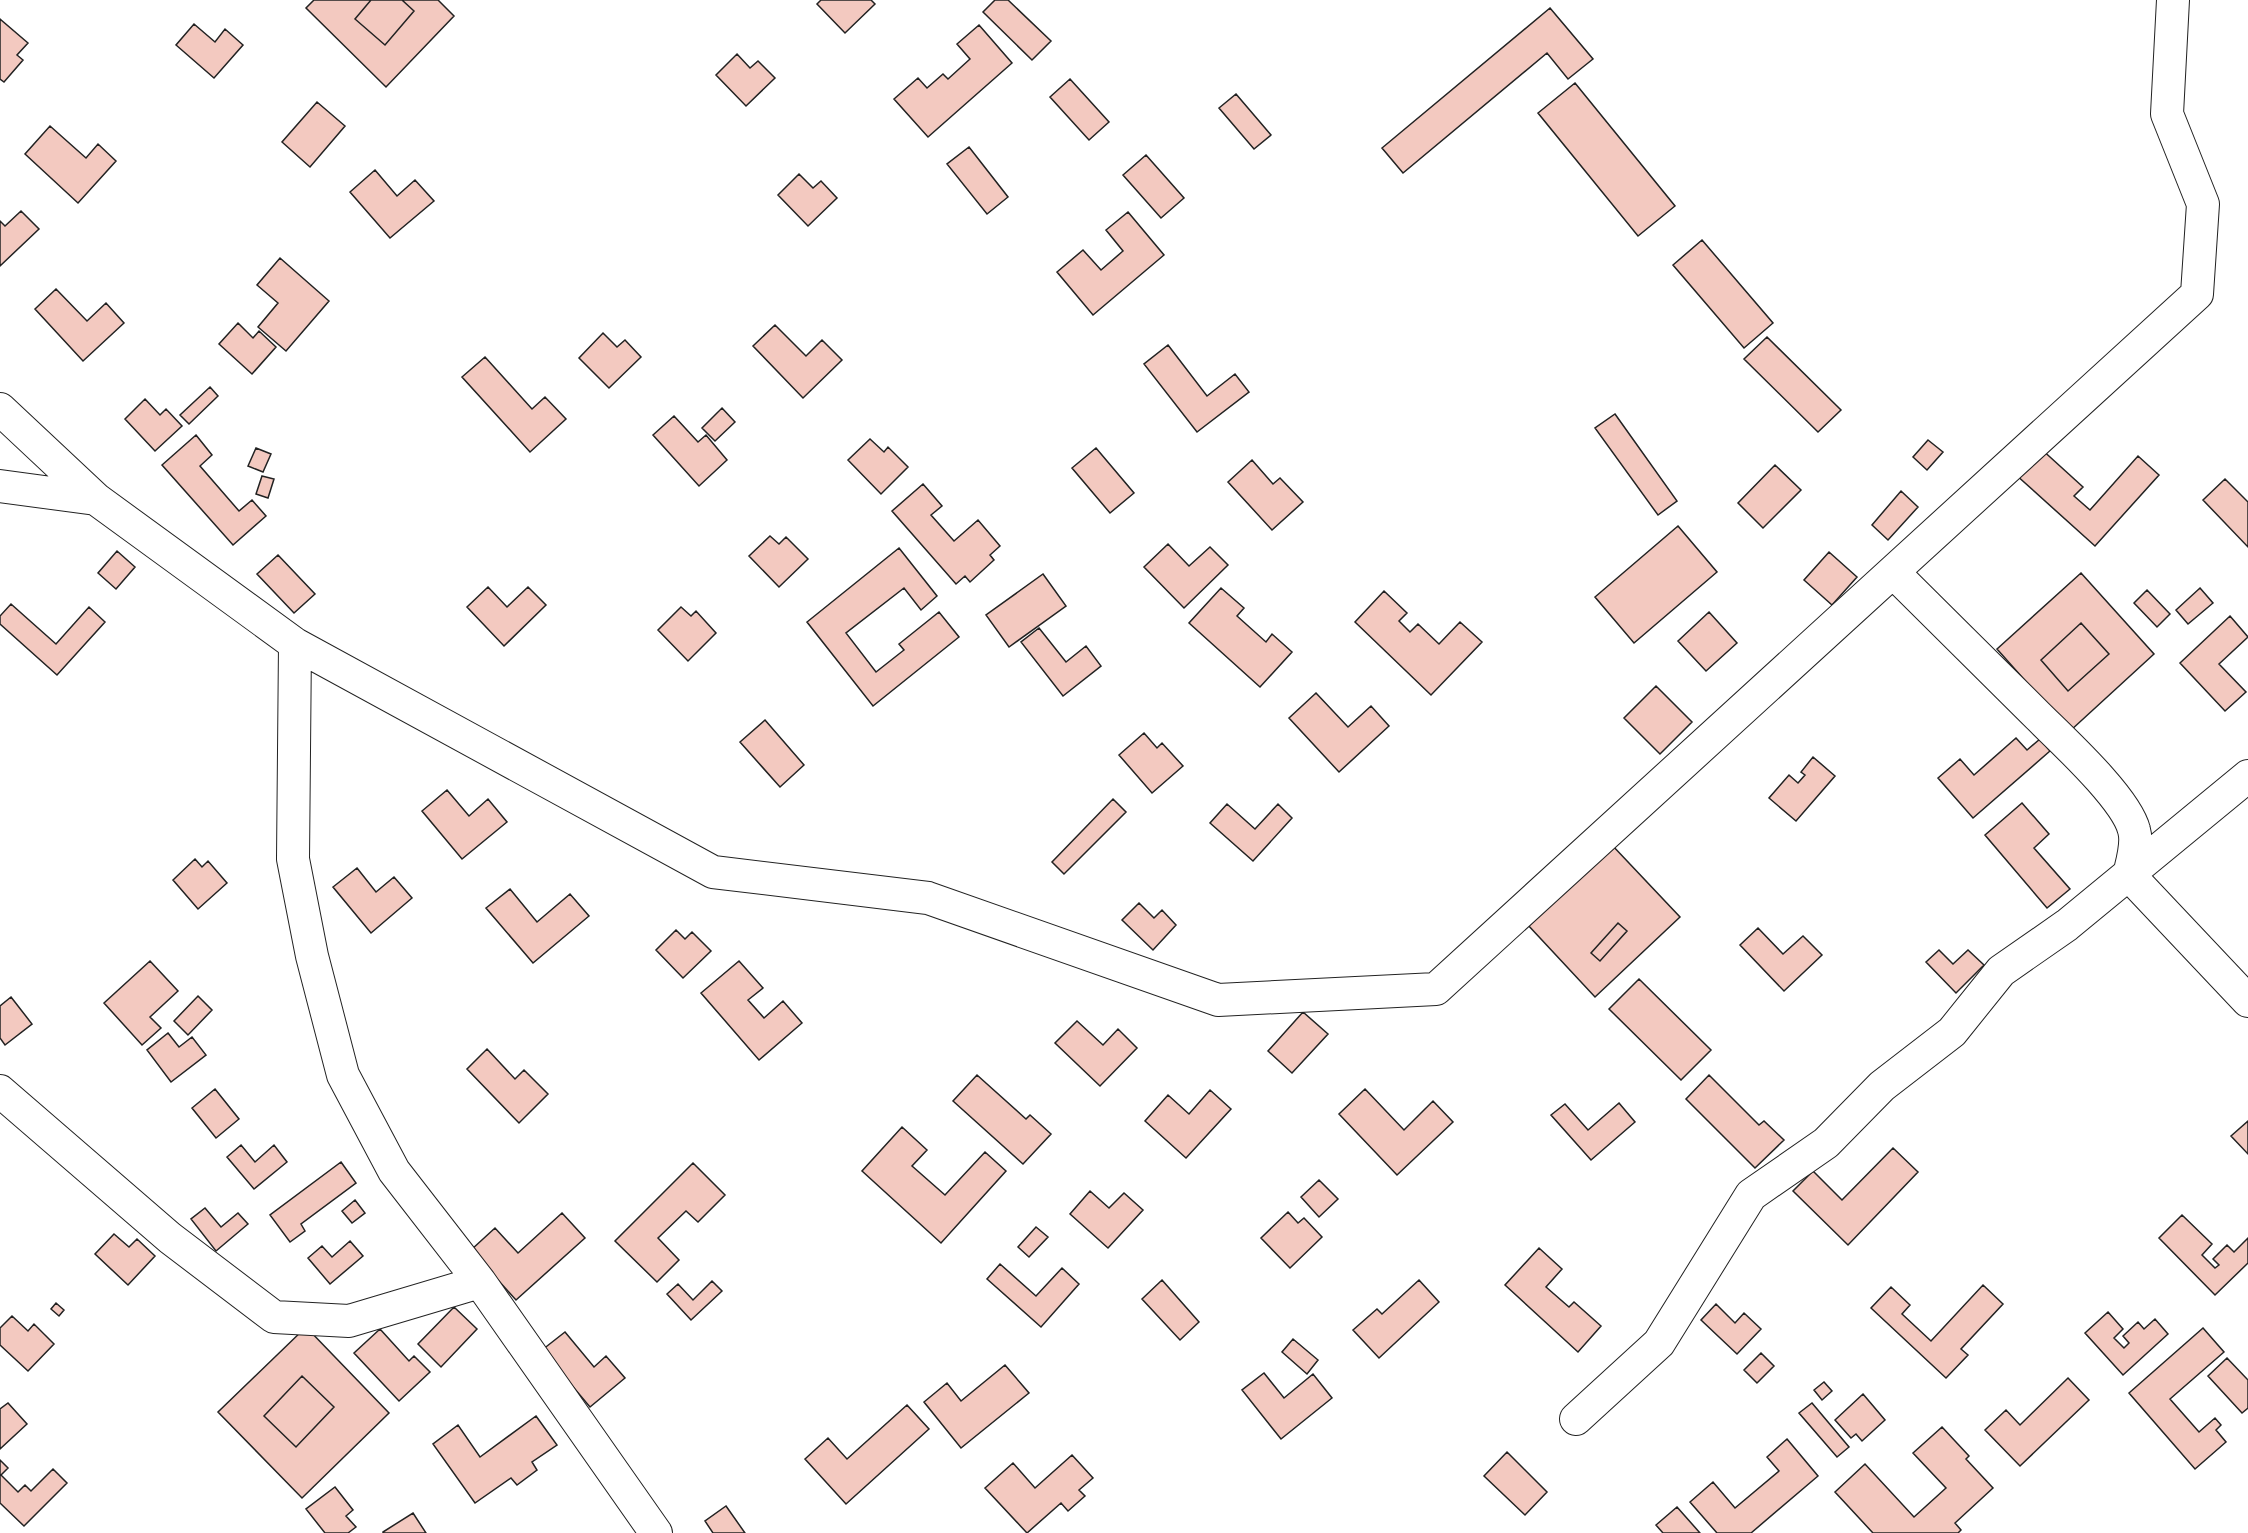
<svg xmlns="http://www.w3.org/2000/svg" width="2248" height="1533" viewBox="0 0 2248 1533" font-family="'Noto Serif',serif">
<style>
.building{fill:#f3c9c0;stroke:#222;stroke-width:1.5;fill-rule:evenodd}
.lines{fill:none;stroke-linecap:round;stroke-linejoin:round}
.minor-casing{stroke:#222;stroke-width:34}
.minor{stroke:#fff;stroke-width:32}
</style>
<rect width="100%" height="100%" fill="#fff"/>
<path class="building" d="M 314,0 L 371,0 L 355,19 L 385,45 L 414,11 L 402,0 L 438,0 L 454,16 L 386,87 L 306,8 Z
M 371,0 L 402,0 L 414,11 L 385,45 L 355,19 Z
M 821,0 L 871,0 L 875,4 L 845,33 L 817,4 Z
M 995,0 L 1008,0 L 1051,41 L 1032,60 L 983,12 Z
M 1550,8 L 1593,59 L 1568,79 L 1547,53 L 1403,173 L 1382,148 Z
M 0,19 L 28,43 L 17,55 L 23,60 L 4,82 L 0,79 Z
M 194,24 L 215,42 L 225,29 L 243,45 L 214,78 L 176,45 Z
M 979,25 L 1012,63 L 928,137 L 894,99 L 918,78 L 927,88 L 943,74 L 948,79 L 970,59 L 957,44 Z
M 737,54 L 750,68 L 758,61 L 775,78 L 746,106 L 716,75 Z
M 1070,79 L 1109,122 L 1089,140 L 1050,97 Z
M 1575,83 L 1675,206 L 1638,236 L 1538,113 Z
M 1236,94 L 1271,135 L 1254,149 L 1219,108 Z
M 317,102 L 345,126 L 310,167 L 282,142 Z
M 50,126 L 86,158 L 98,144 L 116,161 L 78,203 L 25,154 Z
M 969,147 L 1008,197 L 987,214 L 947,164 Z
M 1146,155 L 1184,198 L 1161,218 L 1123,175 Z
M 375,170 L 397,196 L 415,180 L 434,201 L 390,238 L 350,192 Z
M 799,174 L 813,188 L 821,181 L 837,198 L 808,226 L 778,195 Z
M 21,211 L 39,229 L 0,266 L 0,221 L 5,226 Z
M 1128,212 L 1164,255 L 1093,315 L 1057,272 L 1083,250 L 1101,270 L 1123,251 L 1106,230 Z
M 1702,240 L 1773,323 L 1744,348 L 1673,265 Z
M 280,258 L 329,301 L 286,351 L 258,327 L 278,303 L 257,285 Z
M 56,289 L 87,321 L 106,303 L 124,323 L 83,361 L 35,309 Z
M 238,323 L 253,338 L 259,331 L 276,347 L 252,374 L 219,344 Z
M 775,325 L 806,356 L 822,340 L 842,360 L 803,398 L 753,346 Z
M 603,333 L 617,347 L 625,340 L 641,357 L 609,388 L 579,358 Z
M 1767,337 L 1841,410 L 1818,432 L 1744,359 Z
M 1168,345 L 1207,396 L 1235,374 L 1249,392 L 1197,432 L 1144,364 Z
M 485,357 L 532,409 L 545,397 L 566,419 L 530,452 L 462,377 Z
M 210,387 L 218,396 L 189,424 L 180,415 Z
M 145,399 L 160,415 L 166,409 L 182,426 L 155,451 L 125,419 Z
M 722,408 L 735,422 L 715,441 L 702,428 Z
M 1615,414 L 1677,501 L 1658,515 L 1595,428 Z
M 674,416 L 698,442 L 706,435 L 727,460 L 699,486 L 653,435 Z
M 196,435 L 212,455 L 200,466 L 239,511 L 252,500 L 266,516 L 233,545 L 162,465 Z
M 870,439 L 884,452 L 888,447 L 908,467 L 881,494 L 848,460 Z
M 1928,440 L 1943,452 L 1927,470 L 1913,457 Z
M 2039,447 L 2083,487 L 2074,496 L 2090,510 L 2138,456 L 2159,475 L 2095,546 L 2015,474 Z
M 256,448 L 271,454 L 263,472 L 248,466 Z
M 1096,448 L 1134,493 L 1110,513 L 1072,468 Z
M 1252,460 L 1273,484 L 1280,478 L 1303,502 L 1272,530 L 1228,482 Z
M 1775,465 L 1801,490 L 1763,528 L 1738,503 Z
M 262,476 L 274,479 L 268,498 L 256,494 Z
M 2225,479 L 2248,502 L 2248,547 L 2203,500 Z
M 923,484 L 942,506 L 931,515 L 954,541 L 978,520 L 1000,546 L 990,555 L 994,560 L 970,582 L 965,576 L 956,584 L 892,511 Z
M 1901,491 L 1918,507 L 1888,540 L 1872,525 Z
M 1678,526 L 1717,572 L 1634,643 L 1595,597 Z
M 770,536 L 779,544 L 786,537 L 808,559 L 779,587 L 749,556 Z
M 1168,544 L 1189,566 L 1210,547 L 1228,565 L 1184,608 L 1144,567 Z
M 899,548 L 937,596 L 921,610 L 904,588 L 846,633 L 876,672 L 904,650 L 899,644 L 939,612 L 959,637 L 873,706 L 807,622 Z
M 117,551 L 135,567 L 116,589 L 98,573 Z
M 1829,552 L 1857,577 L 1832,605 L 1804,580 Z
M 278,555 L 315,594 L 294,613 L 257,574 Z
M 2081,573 L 2154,654 L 2070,731 L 1997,649 ZM 2081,623 L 2109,654 L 2068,691 L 2041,660 Z
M 1043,574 L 1066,606 L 1009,647 L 986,615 Z
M 488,587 L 507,607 L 528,587 L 546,605 L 504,646 L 467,607 Z
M 1221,588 L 1244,608 L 1237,616 L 1266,642 L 1272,634 L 1292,652 L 1260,687 L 1189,623 Z
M 2200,588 L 2213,603 L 2188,624 L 2176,610 Z
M 2147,590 L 2170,614 L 2157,627 L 2134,603 Z
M 1384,591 L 1407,613 L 1399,621 L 1410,632 L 1418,624 L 1439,644 L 1460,622 L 1482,642 L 1431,695 L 1355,622 Z
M 11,604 L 56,644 L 89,607 L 105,622 L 57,675 L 0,624 L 0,616 Z
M 681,607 L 691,616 L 696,611 L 716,633 L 688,661 L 658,630 Z
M 1709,612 L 1737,643 L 1706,671 L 1678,641 Z
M 2230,616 L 2248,637 L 2219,664 L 2246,692 L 2225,711 L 2180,663 Z
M 2081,623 L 2109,654 L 2068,691 L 2041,660 Z
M 1039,628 L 1066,662 L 1086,646 L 1101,666 L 1063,696 L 1021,642 Z
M 1656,686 L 1692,722 L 1660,754 L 1624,718 Z
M 1316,693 L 1348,727 L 1371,706 L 1389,726 L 1339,772 L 1289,718 Z
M 765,720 L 804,765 L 780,787 L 740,742 Z
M 1144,733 L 1157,748 L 1162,743 L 1183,766 L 1152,793 L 1119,755 Z
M 2016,738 L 2027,750 L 2040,739 L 2050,751 L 1973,818 L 1938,778 L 1960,759 L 1974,775 Z
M 1813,757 L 1835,776 L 1796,821 L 1769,798 L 1789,775 L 1798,783 L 1805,775 L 1801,772 Z
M 447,790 L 469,816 L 488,799 L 507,822 L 462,859 L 422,811 Z
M 1113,799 L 1126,812 L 1064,874 L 1052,862 Z
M 2022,803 L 2049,834 L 2034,848 L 2070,889 L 2047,908 L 1985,835 Z
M 1227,804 L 1255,829 L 1278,804 L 1292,818 L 1253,861 L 1210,823 Z
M 1611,844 L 1680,917 L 1595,997 L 1527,924 ZM 1618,923 L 1627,931 L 1600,961 L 1591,953 Z
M 195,859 L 202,867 L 208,861 L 227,883 L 198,909 L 173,880 Z
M 357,868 L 376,892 L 394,877 L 412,898 L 371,933 L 333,887 Z
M 510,889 L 537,922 L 570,894 L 589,916 L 533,963 L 486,908 Z
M 1139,903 L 1154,918 L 1162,910 L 1176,925 L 1153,950 L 1122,920 Z
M 1618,923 L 1627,931 L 1600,961 L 1591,953 Z
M 1758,928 L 1783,954 L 1803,936 L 1822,955 L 1784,991 L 1740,945 Z
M 676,930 L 685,939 L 692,932 L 711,951 L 683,978 L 656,950 Z
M 1939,950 L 1953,964 L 1968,950 L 1984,965 L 1956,993 L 1926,962 Z
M 150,961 L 178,991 L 150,1017 L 161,1028 L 142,1045 L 104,1003 Z
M 739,961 L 763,988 L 748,1000 L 764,1018 L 783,1001 L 802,1023 L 759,1060 L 701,993 Z
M 1639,979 L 1711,1050 L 1681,1080 L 1609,1009 Z
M 198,996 L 212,1010 L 188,1035 L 174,1021 Z
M 11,997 L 32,1024 L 5,1045 L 0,1038 L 0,1006 Z
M 1303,1012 L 1328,1034 L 1292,1073 L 1268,1051 Z
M 1077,1021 L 1103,1045 L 1118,1029 L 1137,1048 L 1100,1086 L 1055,1043 Z
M 168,1033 L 179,1047 L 192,1037 L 206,1055 L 171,1082 L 147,1050 Z
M 487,1049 L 515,1079 L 524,1070 L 548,1094 L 519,1123 L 467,1069 Z
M 977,1075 L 1026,1119 L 1030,1115 L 1051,1134 L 1023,1164 L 953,1101 Z
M 1709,1075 L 1759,1125 L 1764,1121 L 1784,1140 L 1755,1168 L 1686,1099 Z
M 215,1089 L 239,1119 L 216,1138 L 192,1108 Z
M 1365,1089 L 1404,1130 L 1433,1101 L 1453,1122 L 1397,1175 L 1339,1114 Z
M 1210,1090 L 1231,1109 L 1186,1158 L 1145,1121 L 1168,1095 L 1189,1114 Z
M 1619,1103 L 1635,1122 L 1591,1160 L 1551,1115 L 1565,1104 L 1588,1130 Z
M 2248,1121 L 2248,1154 L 2231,1136 Z
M 902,1127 L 927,1150 L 912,1166 L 945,1195 L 985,1152 L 1006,1171 L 941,1243 L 862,1171 Z
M 241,1145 L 255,1162 L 274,1145 L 287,1162 L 254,1189 L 227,1157 Z
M 1893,1148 L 1918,1172 L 1848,1245 L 1793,1191 L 1813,1171 L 1842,1200 Z
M 341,1162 L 356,1183 L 301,1224 L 305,1231 L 290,1242 L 270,1215 Z
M 693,1163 L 725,1195 L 698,1222 L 686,1211 L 658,1238 L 679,1260 L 657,1282 L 615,1241 Z
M 1319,1180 L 1338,1199 L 1319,1217 L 1301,1197 Z
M 1090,1191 L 1109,1208 L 1124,1193 L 1143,1210 L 1108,1248 L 1070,1214 Z
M 355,1200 L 365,1213 L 352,1223 L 342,1211 Z
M 205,1208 L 221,1227 L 238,1213 L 248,1224 L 216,1251 L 191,1219 Z
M 1288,1212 L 1298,1223 L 1304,1218 L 1322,1237 L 1290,1268 L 1261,1238 Z
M 562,1213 L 585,1238 L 516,1300 L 471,1250 L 495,1228 L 518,1253 Z
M 2182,1215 L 2212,1244 L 2202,1255 L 2215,1268 L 2219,1265 L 2213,1259 L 2227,1245 L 2234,1252 L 2248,1238 L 2248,1263 L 2215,1295 L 2159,1238 Z
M 1036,1227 L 1048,1237 L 1029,1257 L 1018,1247 Z
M 114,1234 L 129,1247 L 137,1239 L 155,1256 L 128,1285 L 95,1254 Z
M 350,1241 L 363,1256 L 330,1284 L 308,1258 L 322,1246 L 332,1257 Z
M 1539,1248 L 1562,1269 L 1546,1287 L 1569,1307 L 1574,1302 L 1601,1326 L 1578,1352 L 1505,1285 Z
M 1000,1264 L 1036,1296 L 1062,1268 L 1079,1284 L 1041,1327 L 987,1279 Z
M 1162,1280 L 1199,1322 L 1180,1340 L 1142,1299 Z
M 1419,1280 L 1439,1302 L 1379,1358 L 1353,1330 L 1377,1309 L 1382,1314 Z
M 712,1281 L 722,1291 L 691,1320 L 667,1294 L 678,1284 L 693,1300 Z
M 1983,1285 L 2003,1304 L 1961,1349 L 1968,1355 L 1946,1378 L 1871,1308 L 1891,1287 L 1910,1305 L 1902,1314 L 1931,1341 Z
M 56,1303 L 64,1310 L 59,1316 L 51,1309 Z
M 1716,1304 L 1735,1323 L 1744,1313 L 1761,1329 L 1737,1354 L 1701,1320 Z
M 454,1307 L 477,1329 L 441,1367 L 418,1344 Z
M 2108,1312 L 2123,1329 L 2114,1338 L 2124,1348 L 2129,1343 L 2123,1336 L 2138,1322 L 2144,1329 L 2155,1319 L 2168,1334 L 2123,1375 L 2085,1333 Z
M 12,1316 L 28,1331 L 34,1324 L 54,1344 L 28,1371 L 0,1345 L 0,1328 Z
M 306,1327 L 389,1413 L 302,1498 L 218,1412 ZM 302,1376 L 334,1407 L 296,1447 L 264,1416 Z
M 2203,1328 L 2224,1352 L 2170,1399 L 2199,1432 L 2215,1418 L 2221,1425 L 2216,1430 L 2226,1442 L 2195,1469 L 2129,1393 Z
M 380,1329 L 409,1361 L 414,1356 L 430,1372 L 399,1401 L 354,1353 Z
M 565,1332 L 594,1367 L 606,1356 L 625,1378 L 590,1407 L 542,1350 Z
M 1293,1339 L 1318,1360 L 1307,1374 L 1282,1352 Z
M 1761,1353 L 1774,1366 L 1757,1383 L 1744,1370 Z
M 2227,1358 L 2248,1380 L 2248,1408 L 2242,1413 L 2208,1376 Z
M 1005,1365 L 1029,1393 L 961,1448 L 924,1402 L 947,1383 L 961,1401 Z
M 1264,1373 L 1284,1398 L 1313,1374 L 1332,1398 L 1281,1439 L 1242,1390 Z
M 302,1376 L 334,1407 L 296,1447 L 264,1416 Z
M 2068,1378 L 2089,1400 L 2020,1466 L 1985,1430 L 2006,1410 L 2020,1425 Z
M 1824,1382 L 1832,1391 L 1822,1400 L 1814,1390 Z
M 1863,1394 L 1885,1420 L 1862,1441 L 1856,1434 L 1851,1438 L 1835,1420 Z
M 8,1403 L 27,1424 L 0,1449 L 0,1409 Z
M 1812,1403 L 1849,1447 L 1837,1457 L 1799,1413 Z
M 907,1405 L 929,1429 L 846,1504 L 805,1459 L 828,1438 L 847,1459 Z
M 536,1416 L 557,1445 L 532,1462 L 537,1470 L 517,1485 L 511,1478 L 475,1503 L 433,1444 L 458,1425 L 480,1457 Z
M 1942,1427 L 1969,1456 L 1966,1459 L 1993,1488 L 1955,1523 L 1961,1530 L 1958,1533 L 1873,1533 L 1835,1492 L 1865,1464 L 1914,1517 L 1946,1488 L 1913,1453 Z
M 1787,1439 L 1818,1476 L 1751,1533 L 1717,1533 L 1690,1502 L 1713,1482 L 1735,1508 L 1779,1471 L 1767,1457 Z
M 1507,1452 L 1547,1492 L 1525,1515 L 1484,1476 Z
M 1072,1455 L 1093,1478 L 1079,1490 L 1085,1496 L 1068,1511 L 1061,1503 L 1027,1533 L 985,1488 L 1013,1463 L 1035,1488 Z
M 0,1460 L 8,1468 L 1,1475 L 18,1492 L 25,1485 L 31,1491 L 53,1469 L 67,1483 L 24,1526 L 0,1503 Z
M 335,1487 L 353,1510 L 346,1516 L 356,1527 L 348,1533 L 325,1533 L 306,1509 Z
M 726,1506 L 745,1533 L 713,1533 L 705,1521 Z
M 1677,1507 L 1700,1533 L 1663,1533 L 1656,1525 Z
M 413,1513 L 426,1533 L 383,1533 L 383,1532 Z"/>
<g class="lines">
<g class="minor-casing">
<path id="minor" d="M 0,409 L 96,499 L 295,644 L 713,872 L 928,898 L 1218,1000 L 1436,989 L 2197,294 L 2203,204 L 2167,114 L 2173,0
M 0,486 L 96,499
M 1893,572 C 1941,620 1989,667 2037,715 C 2061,739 2126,798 2134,830 C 2138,844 2132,862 2129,875 L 2248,1001
M 295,644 L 293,859 L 312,956 L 343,1075 L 394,1171 L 480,1282 L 656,1533
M 0,1091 L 170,1238 L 274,1317 L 349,1321 L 480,1282
M 1576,1419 L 1659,1343 L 1751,1195 L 1826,1143 L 1882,1086 L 1952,1032 L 2001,971 L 2067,925 L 2248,776"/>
</g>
<use href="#minor" class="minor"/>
</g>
</svg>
